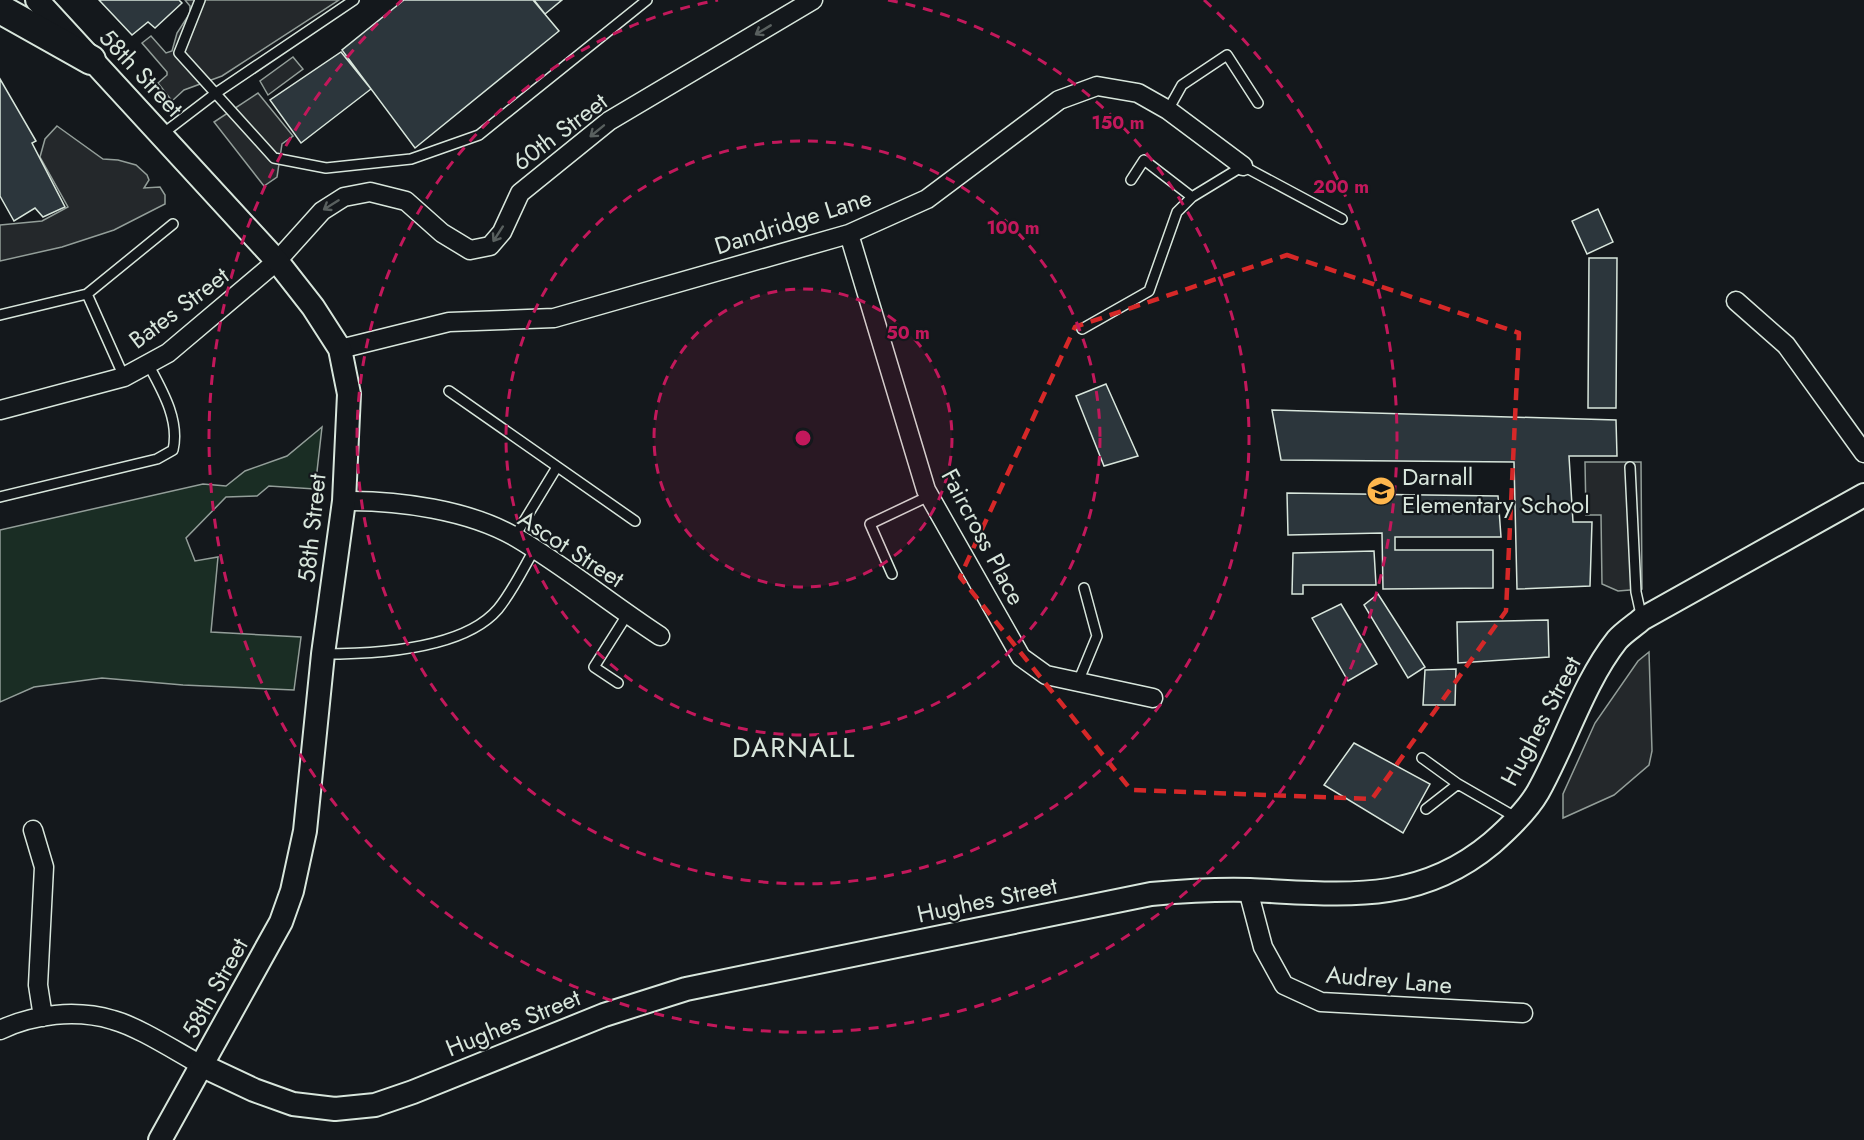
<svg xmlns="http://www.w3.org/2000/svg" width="1864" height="1140" viewBox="0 0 1864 1140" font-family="Jost,sans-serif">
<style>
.green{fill:#1a2d24;stroke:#939e99;stroke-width:1.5}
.parking{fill:#24282b;stroke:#939e99;stroke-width:1.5}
.building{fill:#2c363c;stroke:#d8e6dc;stroke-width:1.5}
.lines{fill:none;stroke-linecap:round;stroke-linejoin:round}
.service-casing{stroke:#d8e6dc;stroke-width:12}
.minor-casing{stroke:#d8e6dc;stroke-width:21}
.tertiary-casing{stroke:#d8e6dc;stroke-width:26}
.primary-casing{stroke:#d8e6dc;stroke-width:32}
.service{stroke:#14181c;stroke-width:9}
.minor{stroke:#14181c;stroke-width:18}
.tertiary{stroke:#14181c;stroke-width:22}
.primary{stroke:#14181c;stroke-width:28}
.oneway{stroke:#59605f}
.marked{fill:none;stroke:#d62828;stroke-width:4.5;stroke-dasharray:12 8;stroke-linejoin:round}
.ring{fill:none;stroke:#c2185b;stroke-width:3;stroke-dasharray:10 8}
.labels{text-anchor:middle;stroke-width:4.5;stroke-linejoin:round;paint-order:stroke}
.street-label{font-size:24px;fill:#d8e6dc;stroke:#14181c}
.poi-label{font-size:24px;fill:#d8e6dc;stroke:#14181c;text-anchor:start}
.quarter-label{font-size:27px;letter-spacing:1.5px;fill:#d8e6dc;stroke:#14181c}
.centre{fill:#c2185b;stroke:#14181c;stroke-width:3}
.ring-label{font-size:18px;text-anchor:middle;font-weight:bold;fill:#c2185b;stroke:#14181c;stroke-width:4.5;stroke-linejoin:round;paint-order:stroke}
</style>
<rect width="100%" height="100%" fill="#14181c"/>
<path class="green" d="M 322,427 L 315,489 L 269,486 L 257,496 L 226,497 L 186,538 L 195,561 L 218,557 L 211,632 L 301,637 L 294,690 L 183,685 L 102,678 L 34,687 L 0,702 L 0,530 L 203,484 L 226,486 L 245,471 L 287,456 Z"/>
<path class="parking" d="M 185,0 L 339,0 L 222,76 L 184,90 L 172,101 L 158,83 L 167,75 L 167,72 L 142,43 L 151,36 L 166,53 L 172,51 L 177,33 L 190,13 L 190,6 Z
M 293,57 L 303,69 L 268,95 L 260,81 Z
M 258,93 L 293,136 L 282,144 L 277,177 L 264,186 L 214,122 Z
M 57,126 L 103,159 L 118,160 L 136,165 L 147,175 L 149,180 L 144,188 L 160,187 L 165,195 L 165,204 L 114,230 L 62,247 L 0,261 L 0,225 L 42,221 L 68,207 L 40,157 L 45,139 Z
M 1585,462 L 1641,462 L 1642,589 L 1618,591 L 1602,584 L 1601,515 L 1586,515 Z
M 1649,652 L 1652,751 L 1649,765 L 1614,795 L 1563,818 L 1563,794 L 1595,723 L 1638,661 Z"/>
<path class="building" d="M 99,0 L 179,0 L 182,3 L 155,28 L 148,22 L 132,35 Z
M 404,0 L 533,0 L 559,31 L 415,148 L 342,50 Z
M 534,0 L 562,0 L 545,14 Z
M 341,52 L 371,89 L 301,143 L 270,100 Z
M 0,79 L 36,141 L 32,143 L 65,207 L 43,217 L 35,208 L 14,221 L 0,196 Z
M 1598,209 L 1613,242 L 1587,254 L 1572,221 Z
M 1589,258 L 1617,258 L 1616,408 L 1588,408 Z
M 1106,384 L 1138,456 L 1104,466 L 1076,396 Z
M 1272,410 L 1616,420 L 1617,456 L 1569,456 L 1573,522 L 1592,522 L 1590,586 L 1517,589 L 1514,462 L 1281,460 Z
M 1287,493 L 1498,496 L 1501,537 L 1395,537 L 1395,550 L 1493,550 L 1493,588 L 1383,589 L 1382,533 L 1288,535 Z
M 1374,551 L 1376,585 L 1303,585 L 1303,594 L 1292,594 L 1293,553 Z
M 1378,594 L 1425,667 L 1408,678 L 1364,605 Z
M 1341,604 L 1377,664 L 1348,681 L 1312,618 Z
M 1548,620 L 1549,657 L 1458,663 L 1457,622 Z
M 1456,669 L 1455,705 L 1423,705 L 1425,670 Z
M 1354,743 L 1430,784 L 1403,833 L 1324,785 Z"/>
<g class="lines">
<g class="service-casing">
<path id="service" d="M 200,0 L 179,53 L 274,158 L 326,168 L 411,159 L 479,135 L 647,0
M 1168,110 L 1182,85 L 1227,55 L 1258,103
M 161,135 L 216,93 L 354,0
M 1131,180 L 1144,160 L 1192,197 L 1243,166 L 1342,219
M 87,294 L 173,224
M 0,315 L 87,294 L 124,377
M 1082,329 L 1149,291 L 1177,212 L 1192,197
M 449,391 L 635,521
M 1630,467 L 1636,592 L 1642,619
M 0,497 L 157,459 L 173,450 C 180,420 162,390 148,364
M 515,536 L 557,467
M 892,574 L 870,524 L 929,496
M 323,654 C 373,654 463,650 498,609 C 512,592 523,569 534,550
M 1078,682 L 1097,636 L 1084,588
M 618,683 L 594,667 L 627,615
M 1422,758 L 1458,784 L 1517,818
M 1426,809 L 1458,784"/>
</g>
<g class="minor-casing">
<path id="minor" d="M 849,234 L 926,490 L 1021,657 L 1046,675 L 1153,698
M 1736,301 L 1786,345 L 1864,453
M 340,349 L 449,322 L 554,318 L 849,234 L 927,199 L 1059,100 L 1097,86 L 1138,93 L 1168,110 L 1243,166
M 0,410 L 124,377 L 168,353 L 277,261 L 322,211 L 344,197 L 370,192 L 406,201 L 442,233 L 470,250 L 490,246 L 502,232 L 520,193 L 609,121 L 813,0
M 344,501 C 397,500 470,510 517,538 C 566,567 611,604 660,636
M 33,830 L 44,867 L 38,985 L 43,1017
M 1248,890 L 1263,947 L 1284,985 L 1321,1002 L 1523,1013
M 0,1030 C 34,1014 76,1009 113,1020 C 139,1027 177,1052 203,1066"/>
</g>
<g class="tertiary-casing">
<path id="tertiary" d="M 37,0 L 277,261 L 313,307 L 340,349 L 349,394 L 344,501 L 323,654 L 305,831 L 292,891 L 281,922 L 160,1140
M 203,1066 L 254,1090 L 293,1104 L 335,1109 L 375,1105 L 413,1092 L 604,1015 L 686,989 L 1151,894 C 1184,891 1217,889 1250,890 C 1340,894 1417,906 1492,843 C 1508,829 1527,811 1538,792 C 1565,744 1583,683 1617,640 C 1624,632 1634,626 1642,619 L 1864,495"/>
</g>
<g class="primary-casing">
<path id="primary" d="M 0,9 L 91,60"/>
</g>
<use href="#service" class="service"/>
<use href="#minor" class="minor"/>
<use href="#tertiary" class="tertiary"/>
<use href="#primary" class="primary"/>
</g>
<defs><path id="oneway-shaft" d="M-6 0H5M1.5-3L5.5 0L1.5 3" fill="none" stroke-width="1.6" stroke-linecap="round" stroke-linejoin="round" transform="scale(1.5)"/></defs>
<g class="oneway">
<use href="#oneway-shaft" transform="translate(763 30) rotate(149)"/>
<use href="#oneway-shaft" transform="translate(597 131) rotate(141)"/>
<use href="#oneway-shaft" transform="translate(331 205) rotate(148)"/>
<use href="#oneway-shaft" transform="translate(498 234) rotate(123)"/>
</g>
<path class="marked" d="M 1287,255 L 1519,333 L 1506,611 L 1372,799 L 1131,790 L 960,577 L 1075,327 Z"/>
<circle cx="803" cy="438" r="149" fill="#c2185b" fill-opacity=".12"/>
<g class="ring">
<circle cx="803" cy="438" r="149"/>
<circle cx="803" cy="438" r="297"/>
<path d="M888 0A446 446 0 1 1 718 0"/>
<path d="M1204 0A594 594 0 1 1 402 0"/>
</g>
<defs>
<g id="school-disc" transform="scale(1.5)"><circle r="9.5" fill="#ffb74d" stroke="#14181c"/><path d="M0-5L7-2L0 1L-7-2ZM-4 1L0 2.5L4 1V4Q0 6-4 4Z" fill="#111"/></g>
</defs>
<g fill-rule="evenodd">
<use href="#school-disc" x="1381" y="491"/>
</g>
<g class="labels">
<g class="street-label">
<text transform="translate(141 73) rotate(47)" y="8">58th Street</text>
<text transform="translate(560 132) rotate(-37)" y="8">60th Street</text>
<text transform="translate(793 222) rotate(-18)" y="8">Dandridge Lane</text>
<text transform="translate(179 308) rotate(-37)" y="8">Bates Street</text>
<text transform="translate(312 528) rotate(-84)" y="8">58th Street</text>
<text transform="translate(983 537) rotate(62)" y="8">Faircross Place</text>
<text transform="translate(571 549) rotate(33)" y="8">Ascot Street</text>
<text transform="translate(1541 721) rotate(-62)" y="8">Hughes Street</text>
<text transform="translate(987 900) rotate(-12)" y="8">Hughes Street</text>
<text transform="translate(1389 980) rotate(5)" y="8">Audrey Lane</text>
<text transform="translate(215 988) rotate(-61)" y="8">58th Street</text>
<text transform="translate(513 1023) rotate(-22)" y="8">Hughes Street</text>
</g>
<g class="poi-label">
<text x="1402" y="485">Darnall<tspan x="1402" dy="28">Elementary School</tspan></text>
</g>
<g class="quarter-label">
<text x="794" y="757">DARNALL</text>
</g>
</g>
<circle cx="803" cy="438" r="9" class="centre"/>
<g class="ring-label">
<text x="1118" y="129">150 m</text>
<text x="1341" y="193">200 m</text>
<text x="1013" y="234">100 m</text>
<text x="908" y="339">50 m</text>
</g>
</svg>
